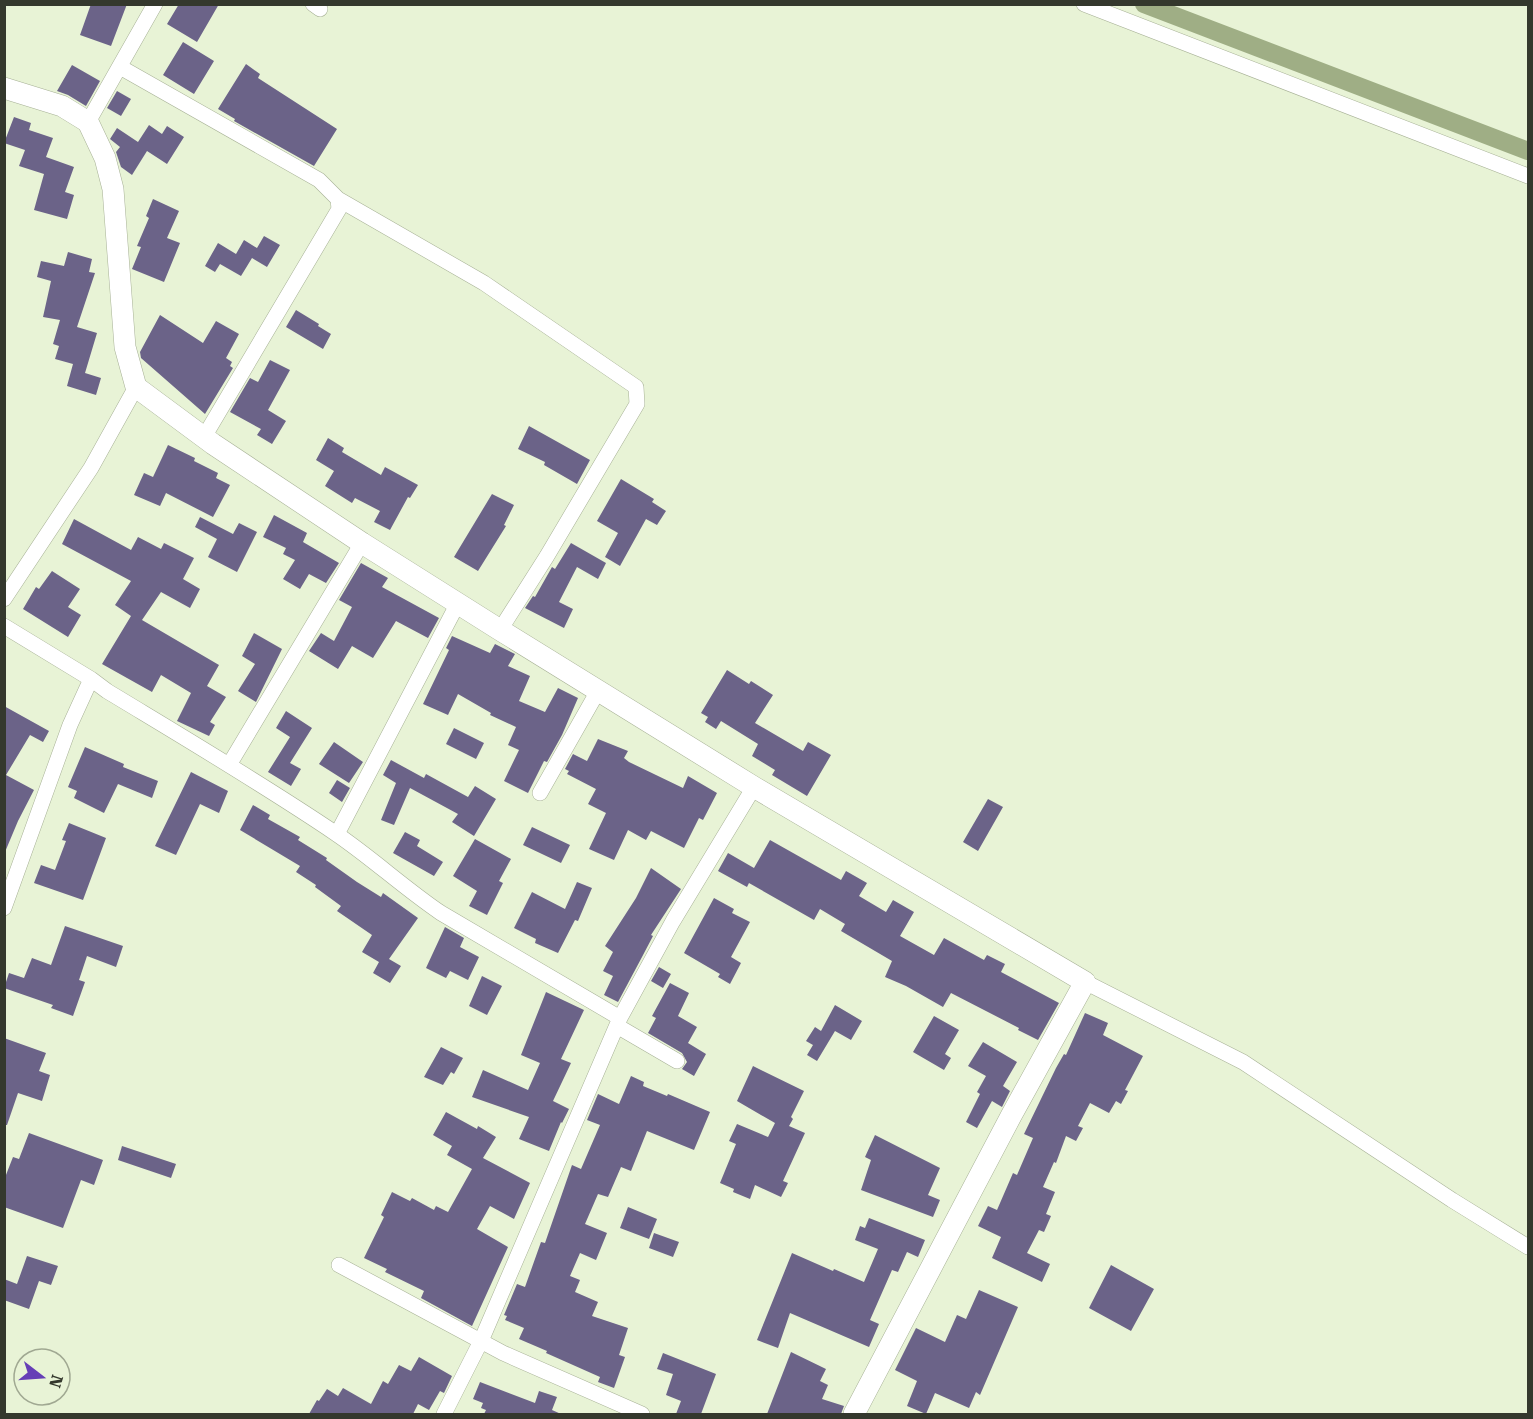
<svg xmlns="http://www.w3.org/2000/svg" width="1533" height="1419" viewBox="0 0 1533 1419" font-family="'Roboto Serif',serif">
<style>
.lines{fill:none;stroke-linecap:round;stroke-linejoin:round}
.canal{stroke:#9fae85;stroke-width:18}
.building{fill:#6b6388}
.street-casing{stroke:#a7b196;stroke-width:16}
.secondary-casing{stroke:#a7b196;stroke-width:22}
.street{stroke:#fff;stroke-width:15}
.secondary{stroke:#fff;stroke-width:21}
</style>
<rect width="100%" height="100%" fill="#e8f3d6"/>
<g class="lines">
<path class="canal" d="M 1144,4 L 1528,151"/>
</g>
<path class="building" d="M 91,4 L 127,4 L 111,46 L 80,35 Z
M 179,4 L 219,4 L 197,42 L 167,24 Z
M 183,42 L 214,61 L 194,94 L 163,75 Z
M 246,64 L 260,74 L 258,78 L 337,129 L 314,166 L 234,121 L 235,119 L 218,109 Z
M 72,65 L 100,81 L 86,106 L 68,95 L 57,91 Z
M 117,91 L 131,99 L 121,116 L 107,108 Z
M 14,117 L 31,123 L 29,130 L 53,138 L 46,157 L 74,167 L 65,192 L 74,195 L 67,219 L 34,210 L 44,174 L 19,166 L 25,150 L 4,143 Z
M 149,125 L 162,134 L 167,126 L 184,137 L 167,164 L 147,151 L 132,175 L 121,167 L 116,152 L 120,147 L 110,139 L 117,128 L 138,142 Z
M 153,199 L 179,211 L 167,238 L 180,243 L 164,282 L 132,269 L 141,247 L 137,246 L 149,218 L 146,216 Z
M 264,236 L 280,245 L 267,267 L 252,258 L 241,276 L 220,264 L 215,272 L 205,266 L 218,243 L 236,254 L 244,240 L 257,248 Z
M 68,252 L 92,259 L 89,272 L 95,273 L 77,327 L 97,333 L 85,373 L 101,378 L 96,395 L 67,386 L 73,364 L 55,359 L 59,346 L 53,344 L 60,320 L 43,317 L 51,281 L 37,277 L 41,261 L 64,266 Z
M 296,310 L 319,324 L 318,326 L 331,334 L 323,349 L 286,327 Z
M 160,315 L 203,343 L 216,321 L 239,334 L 226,358 L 232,362 L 230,366 L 233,368 L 205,414 L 141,358 L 140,352 Z
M 270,360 L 290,370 L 268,410 L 286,421 L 272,444 L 257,435 L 261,429 L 230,412 L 250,378 L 258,382 Z
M 529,426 L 590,460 L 577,484 L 544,465 L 545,462 L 518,449 Z
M 328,438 L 344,448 L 342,452 L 381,475 L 385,467 L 418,485 L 410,498 L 408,497 L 390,530 L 374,522 L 380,511 L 355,498 L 352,503 L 325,486 L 334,471 L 316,460 Z
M 168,445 L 195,458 L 194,461 L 218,473 L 216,478 L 230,485 L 213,517 L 166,493 L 160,506 L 134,495 L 144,473 L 153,477 Z
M 621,479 L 654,499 L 652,502 L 666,511 L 657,525 L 646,519 L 620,566 L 605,557 L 618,533 L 597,521 Z
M 492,494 L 514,505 L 504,525 L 506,526 L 478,571 L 454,557 Z
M 274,515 L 307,533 L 303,542 L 339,563 L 326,583 L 309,574 L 300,589 L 283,579 L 295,560 L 283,554 L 286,548 L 263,537 Z
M 200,517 L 233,534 L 239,523 L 257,532 L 237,572 L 208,557 L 217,539 L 195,527 Z
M 74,519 L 131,550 L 138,537 L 161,549 L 164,543 L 194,558 L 183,579 L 200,589 L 190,608 L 161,592 L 142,620 L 219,665 L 207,686 L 226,697 L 210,722 L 215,725 L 209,736 L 177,721 L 191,693 L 161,675 L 152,692 L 102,664 L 131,616 L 115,605 L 131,581 L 62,544 Z
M 571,543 L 606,563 L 598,579 L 577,567 L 559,602 L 573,609 L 564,628 L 525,608 L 533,596 L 535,597 L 552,567 L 555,569 Z
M 361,563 L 388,578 L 382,587 L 439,618 L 428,638 L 396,621 L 373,658 L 352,646 L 338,669 L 309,651 L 321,633 L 334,641 L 352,607 L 339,600 Z
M 52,571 L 80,589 L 68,607 L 81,615 L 68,637 L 23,609 L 36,587 L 39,589 Z
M 254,633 L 282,649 L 256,702 L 238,691 L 255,664 L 242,656 Z
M 452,636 L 490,653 L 495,644 L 515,654 L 508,666 L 530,676 L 519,701 L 545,712 L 558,688 L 578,698 L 562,735 L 547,762 L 544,761 L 528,793 L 504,781 L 519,750 L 508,745 L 516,727 L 490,715 L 491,713 L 458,694 L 448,715 L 423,704 L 449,650 L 446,648 Z
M 727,670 L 749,684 L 751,681 L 773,695 L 755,723 L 803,751 L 808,742 L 831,755 L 807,796 L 772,775 L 775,770 L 752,756 L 758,744 L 721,721 L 716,729 L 705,722 L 708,717 L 701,713 Z
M 4,706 L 49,731 L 43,742 L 30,735 L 6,775 L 34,790 L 18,821 L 5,852 Z
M 286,711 L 312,728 L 290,763 L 301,769 L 291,786 L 268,772 L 290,737 L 276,728 Z
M 454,728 L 484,743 L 476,759 L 446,744 Z
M 598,739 L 628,751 L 624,758 L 629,762 L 683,788 L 688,776 L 717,793 L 703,820 L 699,818 L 684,848 L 651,831 L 646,840 L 628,830 L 614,860 L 589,849 L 606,813 L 588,804 L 596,789 L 567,774 L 569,771 L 565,769 L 573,754 L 587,761 Z
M 334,742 L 363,762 L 349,783 L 319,764 Z
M 85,747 L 124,764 L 123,767 L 158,781 L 152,798 L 118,784 L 104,813 L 74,798 L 77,791 L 68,787 Z
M 391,760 L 424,778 L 426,774 L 468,797 L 475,786 L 496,799 L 474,836 L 452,822 L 458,814 L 410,788 L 394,825 L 381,820 L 396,783 L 383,775 Z
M 191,772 L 228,791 L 219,813 L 200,804 L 176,855 L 155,846 Z
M 337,780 L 350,788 L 342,802 L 329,793 Z
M 988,799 L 1003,807 L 978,851 L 963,842 Z
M 253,805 L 270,815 L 268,819 L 300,837 L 298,840 L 327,858 L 326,860 L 357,882 L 381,897 L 383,893 L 418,918 L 389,959 L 401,966 L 390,983 L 373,973 L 379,962 L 362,952 L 372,935 L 337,911 L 341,906 L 315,887 L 316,885 L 296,872 L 300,866 L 240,830 Z
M 69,823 L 106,838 L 83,900 L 34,883 L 41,865 L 55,870 L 66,841 L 62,840 Z
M 532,827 L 570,845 L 561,863 L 523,845 Z
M 405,832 L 420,840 L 417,846 L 443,862 L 434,876 L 393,853 Z
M 475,839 L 511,859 L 499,881 L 503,883 L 487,915 L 469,906 L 477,891 L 453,876 Z
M 770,840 L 841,880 L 846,871 L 867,883 L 859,896 L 886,912 L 893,900 L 914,912 L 900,936 L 934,955 L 944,938 L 984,960 L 987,955 L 1005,964 L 1001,972 L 1059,1003 L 1038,1040 L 1018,1030 L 1019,1028 L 951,993 L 943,1007 L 906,986 L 885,977 L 892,961 L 841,931 L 845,924 L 820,909 L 814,920 L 749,883 L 747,887 L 718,871 L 728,853 L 754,868 Z
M 651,868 L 681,889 L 651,935 L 653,936 L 642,957 L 618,1002 L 604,995 L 613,976 L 603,971 L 613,952 L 605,946 L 636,898 Z
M 577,882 L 592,888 L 578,921 L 575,920 L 558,953 L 535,943 L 536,939 L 514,928 L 532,892 L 565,909 Z
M 714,898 L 734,909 L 732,913 L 750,922 L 731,957 L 741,963 L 730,984 L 718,977 L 720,974 L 684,953 Z
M 65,926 L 123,946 L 116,967 L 87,956 L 79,980 L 85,982 L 73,1016 L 51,1008 L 53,1005 L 4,988 L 9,973 L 24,978 L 32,958 L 51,965 Z
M 445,927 L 464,938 L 460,947 L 479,957 L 468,980 L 450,971 L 446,978 L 426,968 Z
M 659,967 L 671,974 L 663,988 L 651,981 Z
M 482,976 L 502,986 L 487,1015 L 469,1006 Z
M 670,983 L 689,993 L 678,1016 L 697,1027 L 688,1043 L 706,1054 L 694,1076 L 682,1069 L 687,1062 L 682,1053 L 648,1033 L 656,1018 L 652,1016 Z
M 546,992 L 584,1010 L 561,1059 L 571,1063 L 553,1101 L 569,1109 L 562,1123 L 561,1122 L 549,1151 L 519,1139 L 529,1117 L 472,1097 L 483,1070 L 528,1090 L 540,1063 L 521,1055 Z
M 835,1005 L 862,1021 L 851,1040 L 835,1031 L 817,1061 L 807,1055 L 813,1045 L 806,1041 L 815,1027 L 821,1031 Z
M 1085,1013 L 1108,1023 L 1103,1035 L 1143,1056 L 1125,1090 L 1128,1091 L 1121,1104 L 1116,1101 L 1109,1113 L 1090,1103 L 1078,1126 L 1083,1128 L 1076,1141 L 1066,1136 L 1056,1163 L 1054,1162 L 1043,1187 L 1055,1192 L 1046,1214 L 1051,1216 L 1044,1232 L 1039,1230 L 1027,1253 L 1050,1264 L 1042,1282 L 992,1258 L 1001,1237 L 978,1226 L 988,1206 L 997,1210 L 1013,1173 L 1017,1175 L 1033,1138 L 1024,1134 L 1056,1068 L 1064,1054 L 1066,1055 Z
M 934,1016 L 959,1030 L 945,1054 L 951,1058 L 944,1070 L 913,1052 Z
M 4,1038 L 46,1053 L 39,1071 L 50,1075 L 42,1101 L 18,1093 L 7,1125 L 4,1125 Z
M 983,1042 L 1017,1062 L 1003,1086 L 1010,1091 L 1002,1107 L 992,1101 L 977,1128 L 966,1122 L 980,1094 L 977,1092 L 986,1076 L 968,1066 Z
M 441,1047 L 463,1058 L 454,1074 L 451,1072 L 443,1085 L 424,1077 Z
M 753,1066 L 804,1091 L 791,1117 L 793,1119 L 789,1126 L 805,1133 L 783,1181 L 788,1183 L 781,1197 L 755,1185 L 750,1199 L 733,1192 L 734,1189 L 720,1183 L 736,1144 L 729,1141 L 737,1124 L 768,1137 L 775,1123 L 737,1101 Z
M 631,1076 L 644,1082 L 643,1086 L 667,1096 L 668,1094 L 710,1112 L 694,1150 L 647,1131 L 631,1171 L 621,1167 L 608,1197 L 598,1194 L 585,1224 L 607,1233 L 596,1260 L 580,1253 L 570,1276 L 580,1280 L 575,1292 L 598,1302 L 592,1316 L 628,1328 L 619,1355 L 625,1357 L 614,1388 L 598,1382 L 600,1377 L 546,1353 L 547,1351 L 519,1339 L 524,1328 L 505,1320 L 507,1316 L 504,1315 L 517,1284 L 525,1287 L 541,1242 L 545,1243 L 572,1165 L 581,1169 L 600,1125 L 587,1120 L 598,1094 L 619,1104 Z
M 446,1112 L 477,1129 L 478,1126 L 496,1137 L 483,1158 L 530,1183 L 514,1219 L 490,1206 L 477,1229 L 508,1247 L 472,1326 L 421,1298 L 424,1291 L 385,1272 L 387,1269 L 364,1258 L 384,1217 L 381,1215 L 392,1192 L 410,1201 L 412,1198 L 434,1210 L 436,1206 L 448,1212 L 472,1169 L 447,1155 L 452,1146 L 433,1135 Z
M 29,1133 L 103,1160 L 94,1185 L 81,1180 L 63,1228 L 4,1207 L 4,1180 L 13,1157 L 19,1159 Z
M 875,1135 L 940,1168 L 928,1195 L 940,1200 L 933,1217 L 861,1190 L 871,1160 L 865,1157 Z
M 122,1146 L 176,1164 L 171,1178 L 118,1160 Z
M 628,1207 L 657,1219 L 649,1239 L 620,1228 Z
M 869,1218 L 925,1240 L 918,1257 L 907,1252 L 898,1272 L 892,1270 L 870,1320 L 879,1324 L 869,1347 L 790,1313 L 778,1348 L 757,1340 L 792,1253 L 833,1271 L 834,1269 L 864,1282 L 878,1249 L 855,1240 L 860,1226 L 865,1228 Z
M 654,1233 L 679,1242 L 673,1257 L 649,1248 Z
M 27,1256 L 58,1266 L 51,1285 L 39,1281 L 29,1309 L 4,1300 L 4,1279 L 17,1284 Z
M 1111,1265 L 1154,1289 L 1131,1331 L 1089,1308 Z
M 979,1290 L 1018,1307 L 980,1395 L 976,1392 L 969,1408 L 935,1393 L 926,1414 L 907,1406 L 917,1381 L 895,1370 L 916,1328 L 945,1342 L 957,1315 L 966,1319 Z
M 791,1352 L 826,1369 L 820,1381 L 828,1385 L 822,1399 L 844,1406 L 841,1414 L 767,1414 Z
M 663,1353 L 716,1374 L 701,1414 L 676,1414 L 681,1401 L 666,1395 L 673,1374 L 657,1369 Z
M 419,1357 L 452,1376 L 444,1393 L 440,1391 L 429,1410 L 418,1404 L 413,1414 L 309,1414 L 317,1400 L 319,1401 L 327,1389 L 338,1396 L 343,1388 L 371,1404 L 383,1381 L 388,1384 L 399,1365 L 411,1371 Z
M 480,1382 L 535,1403 L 539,1391 L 557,1397 L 552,1410 L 561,1414 L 484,1414 L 486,1410 L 481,1408 L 483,1403 L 473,1399 Z"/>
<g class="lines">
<g class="street-casing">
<path id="street" d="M 313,4 L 320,9
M 1084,4 L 1528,176
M 120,67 L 319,180 L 338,199 L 339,209 L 204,437
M 88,122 L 155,4
M 338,199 L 484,283 L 636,387 L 637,404 L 547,556 L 500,630
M 4,599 L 91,468 L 136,387
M 4,626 L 91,679
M 229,765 L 362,543
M 540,793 L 598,691
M 337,834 L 458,603
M 4,908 L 70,725 L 91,679 L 107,691 C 183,737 261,783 335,833 C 372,858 404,888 441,913 L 620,1018
M 1085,982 L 1243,1062 L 1452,1200 L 1528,1247
M 617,1026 L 677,1061
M 339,1265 L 503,1353 L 642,1414
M 444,1414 L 481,1341 L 620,1018 L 673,921 L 754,787"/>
</g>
<g class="secondary-casing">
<path id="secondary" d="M 4,88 L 62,106 L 88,122 L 105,158 L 113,189 L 125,347 L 136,387 L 213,444 L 362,543 L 500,630 L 754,787 L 1085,982 L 1011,1116 L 854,1414"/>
</g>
<use href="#street" class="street"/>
<use href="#secondary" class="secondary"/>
</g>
<rect width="1533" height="1419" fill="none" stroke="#34382d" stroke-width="12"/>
<g transform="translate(42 1377) rotate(107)"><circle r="28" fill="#e8f3d6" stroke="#a0a892" stroke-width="1.5"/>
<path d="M0-4.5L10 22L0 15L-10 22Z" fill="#663eb6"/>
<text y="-9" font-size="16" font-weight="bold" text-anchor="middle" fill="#34382d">N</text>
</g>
</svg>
